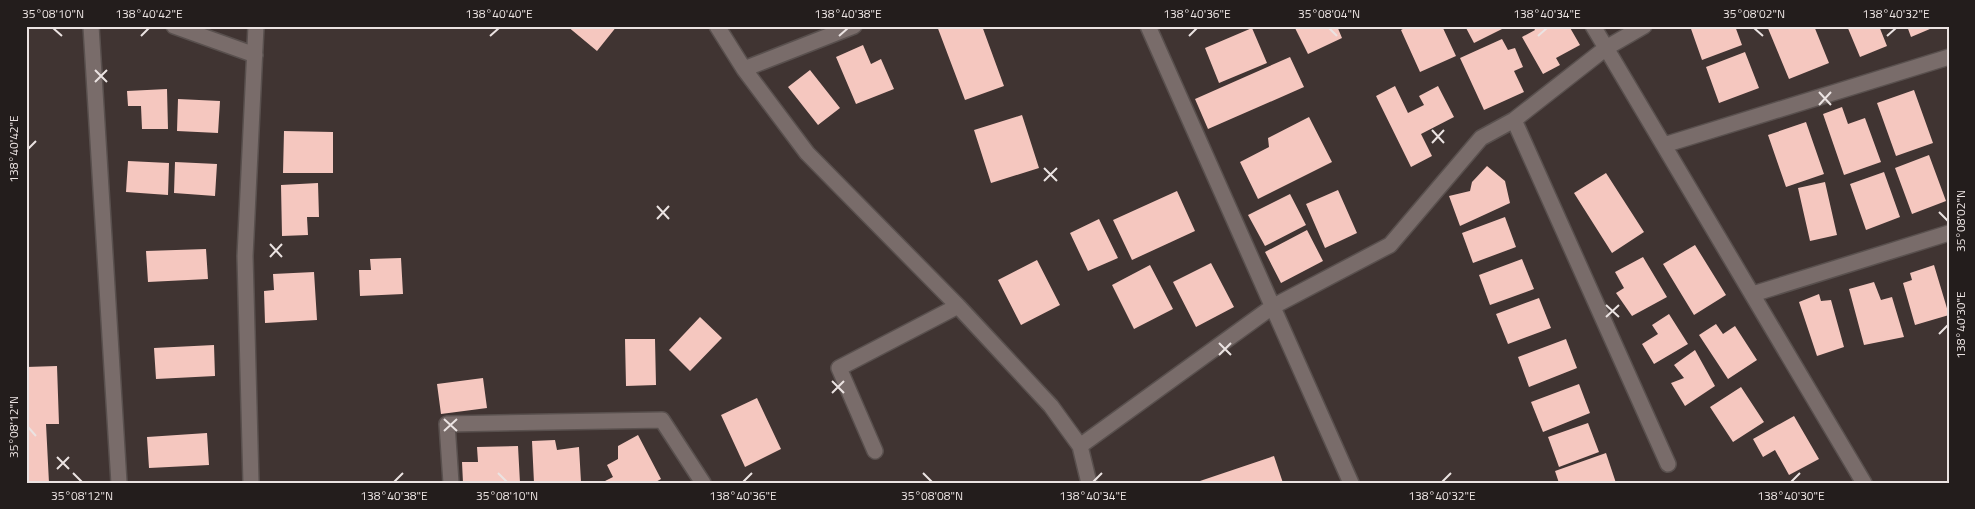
<svg xmlns="http://www.w3.org/2000/svg" width="1975" height="509" viewBox="0 0 1975 509" font-family="'Titillium Web',sans-serif">
<style>
.building{fill:#f5c7bf}
.lines{fill:none;stroke-linecap:round;stroke-linejoin:round}
.minor-casing{stroke:#59504e;stroke-width:18}
.minor{stroke:#796c6a;stroke-width:15}
.ticks{fill:none;stroke:#ebe3e2;stroke-width:2}
.neatline{fill:none;stroke:#ebe3e2;stroke-width:2}
.ticks-label{font-size:12px;text-anchor:middle;fill:#ebe3e2}
</style>
<rect width="100%" height="100%" fill="#403432"/>
<path class="building" d="M 567,26 L 617,26 L 597,51 Z
M 937,26 L 982,26 L 1004,86 L 965,100 Z
M 1294,26 L 1337,26 L 1342,38 L 1308,54 Z
M 1408,26 L 1442,26 L 1456,56 L 1420,72 L 1401,30 Z
M 1465,26 L 1501,26 L 1502,29 L 1474,43 Z
M 1533,26 L 1569,26 L 1580,45 L 1556,58 L 1560,65 L 1543,74 L 1522,37 L 1535,30 Z
M 1690,26 L 1735,26 L 1742,45 L 1702,60 Z
M 1767,26 L 1814,26 L 1829,63 L 1789,79 Z
M 1847,26 L 1879,26 L 1887,46 L 1860,57 Z
M 1907,26 L 1937,26 L 1911,37 Z
M 1252,28 L 1267,63 L 1219,83 L 1205,48 Z
M 1502,39 L 1508,50 L 1515,48 L 1523,67 L 1514,71 L 1524,92 L 1484,110 L 1460,58 Z
M 863,45 L 871,64 L 881,59 L 894,89 L 856,104 L 836,57 Z
M 1745,52 L 1759,88 L 1719,103 L 1706,67 Z
M 1290,57 L 1304,87 L 1208,129 L 1195,99 Z
M 810,70 L 840,108 L 818,125 L 788,87 Z
M 1395,86 L 1408,113 L 1424,105 L 1419,96 L 1438,86 L 1454,117 L 1421,134 L 1432,156 L 1411,167 L 1376,96 Z
M 167,89 L 168,129 L 142,129 L 141,106 L 128,106 L 127,91 Z
M 1914,90 L 1933,143 L 1896,156 L 1877,103 Z
M 178,99 L 220,101 L 218,133 L 177,131 Z
M 1842,107 L 1848,124 L 1865,118 L 1881,162 L 1844,175 L 1823,114 Z
M 1022,115 L 1039,168 L 991,183 L 974,130 Z
M 1309,117 L 1332,162 L 1258,199 L 1240,162 L 1269,147 L 1268,138 Z
M 1806,122 L 1824,174 L 1786,187 L 1768,135 Z
M 284,131 L 333,132 L 333,173 L 283,173 Z
M 1929,155 L 1946,201 L 1912,214 L 1895,168 Z
M 128,161 L 169,163 L 168,195 L 126,192 Z
M 175,162 L 217,164 L 215,196 L 174,193 Z
M 1487,166 L 1505,181 L 1510,203 L 1460,226 L 1449,196 L 1470,191 L 1472,182 Z
M 1884,172 L 1900,217 L 1866,230 L 1850,184 Z
M 1606,173 L 1644,232 L 1612,253 L 1574,193 Z
M 1825,182 L 1837,235 L 1810,241 L 1798,188 Z
M 318,183 L 319,217 L 307,217 L 308,235 L 282,236 L 281,185 Z
M 1338,190 L 1357,233 L 1325,248 L 1306,204 Z
M 1177,191 L 1195,231 L 1132,260 L 1113,220 Z
M 1290,194 L 1306,225 L 1265,246 L 1248,215 Z
M 1505,217 L 1516,247 L 1473,263 L 1462,233 Z
M 1099,219 L 1118,258 L 1088,271 L 1070,233 Z
M 1307,230 L 1323,261 L 1281,283 L 1265,252 Z
M 1695,245 L 1726,295 L 1694,315 L 1663,264 Z
M 206,249 L 208,279 L 148,282 L 146,251 Z
M 1643,257 L 1667,297 L 1632,316 L 1616,293 L 1624,288 L 1615,272 Z
M 401,258 L 403,294 L 360,296 L 359,270 L 371,270 L 370,259 Z
M 1522,259 L 1534,289 L 1490,305 L 1479,275 Z
M 1037,260 L 1060,305 L 1021,325 L 998,280 Z
M 1211,263 L 1234,307 L 1196,327 L 1173,282 Z
M 1150,265 L 1173,309 L 1134,329 L 1112,285 Z
M 1934,265 L 1949,315 L 1915,325 L 1903,283 L 1912,280 L 1910,273 Z
M 314,272 L 317,320 L 265,323 L 264,291 L 274,290 L 273,274 Z
M 1874,282 L 1881,300 L 1892,297 L 1904,337 L 1864,345 L 1849,289 Z
M 1819,294 L 1821,301 L 1831,300 L 1844,347 L 1817,356 L 1799,302 Z
M 1539,298 L 1551,328 L 1508,344 L 1496,314 Z
M 1669,314 L 1688,344 L 1654,364 L 1642,344 L 1658,334 L 1652,325 Z
M 700,317 L 722,338 L 690,371 L 669,350 Z
M 1716,324 L 1723,334 L 1735,326 L 1757,360 L 1728,379 L 1699,335 Z
M 625,339 L 655,339 L 656,385 L 626,386 Z
M 1566,339 L 1577,368 L 1529,387 L 1518,357 Z
M 214,345 L 215,376 L 156,379 L 154,348 Z
M 1695,350 L 1715,386 L 1685,406 L 1671,383 L 1684,378 L 1674,365 Z
M 57,366 L 59,424 L 46,424 L 49,483 L 26,483 L 26,367 Z
M 483,378 L 487,408 L 441,414 L 437,384 Z
M 1579,384 L 1590,413 L 1543,432 L 1531,402 Z
M 1741,387 L 1764,422 L 1733,442 L 1710,407 Z
M 757,398 L 781,449 L 745,467 L 721,415 Z
M 1794,416 L 1819,459 L 1789,475 L 1775,450 L 1763,457 L 1753,439 Z
M 1588,423 L 1599,452 L 1559,467 L 1548,437 Z
M 207,433 L 209,465 L 149,468 L 147,437 Z
M 638,435 L 661,479 L 654,483 L 601,483 L 613,477 L 607,465 L 618,459 L 618,446 Z
M 555,440 L 557,450 L 579,447 L 581,482 L 534,483 L 532,441 Z
M 518,446 L 520,483 L 463,483 L 462,462 L 478,462 L 477,447 Z
M 1606,453 L 1616,483 L 1559,483 L 1555,471 Z
M 1274,456 L 1283,483 L 1197,483 L 1197,482 Z"/>
<g class="lines">
<g class="minor-casing">
<path id="minor" d="M 91,26 L 119,483
M 174,26 L 255,55
M 717,26 L 744,69 L 807,153 L 958,306 L 1051,406 L 1080,446 L 1089,483
M 1148,26 L 1351,483
M 1593,26 L 1864,483
M 744,69 L 854,26
M 1514,120 L 1668,464
M 1664,145 L 1949,57
M 1753,294 L 1949,233
M 1080,446 L 1272,307 L 1390,245 L 1481,138 L 1514,120 L 1606,48 L 1644,26
M 875,451 L 839,368 L 958,306
M 251,483 L 245,256 L 256,26
M 451,483 L 447,424 L 662,420 L 703,483"/>
</g>
<use href="#minor" class="minor"/>
</g>
<path class="ticks" d="M 53,28 L 62,36M 1329,28 L 1337,36M 1754,28 L 1763,36M 141,36 L 149,28M 490,36 L 499,28M 839,36 L 848,28M 1189,36 L 1197,28M 1538,36 L 1547,28M 1887,36 L 1896,28M 95,70 L 107,82M 95,82 L 107,70M 1819,92 L 1831,105M 1819,105 L 1831,92M 1432,130 L 1444,143M 1432,143 L 1444,130M 28,149 L 36,141M 1044,168 L 1057,181M 1044,181 L 1057,168M 657,206 L 669,219M 1939,212 L 1948,221M 657,219 L 669,206M 270,244 L 282,257M 270,257 L 282,244M 1606,305 L 1619,317M 1606,317 L 1619,305M 1939,334 L 1948,325M 1219,343 L 1231,355M 1219,355 L 1231,343M 832,381 L 844,393M 832,393 L 844,381M 444,419 L 457,431M 28,427 L 36,436M 444,431 L 457,419M 57,457 L 69,469M 57,469 L 69,457M 73,473 L 82,482M 498,473 L 507,482M 923,473 L 932,482M 394,482 L 403,473M 743,482 L 752,473M 1093,482 L 1102,473M 1442,482 L 1451,473M 1791,482 L 1800,473"/>
<rect width="1975" height="509" fill="none" stroke="#231d1c" stroke-width="55"/>
<rect x="28" y="28" width="1920" height="454" class="neatline"/>
<g class="ticks-label">
<text x="53" y="18">35°08'10"N</text>
<text x="149" y="18">138°40'42"E</text>
<text x="499" y="18">138°40'40"E</text>
<text x="848" y="18">138°40'38"E</text>
<text x="1197" y="18">138°40'36"E</text>
<text x="1329" y="18">35°08'04"N</text>
<text x="1547" y="18">138°40'34"E</text>
<text x="1754" y="18">35°08'02"N</text>
<text x="1896" y="18">138°40'32"E</text>
<text transform="translate(14 149) rotate(-90)" y="4">138°40'42"E</text>
<text transform="translate(1961 221) rotate(-90)" y="4">35°08'02"N</text>
<text transform="translate(1961 325) rotate(-90)" y="4">138°40'30"E</text>
<text transform="translate(14 427) rotate(-90)" y="4">35°08'12"N</text>
<text x="82" y="500">35°08'12"N</text>
<text x="394" y="500">138°40'38"E</text>
<text x="507" y="500">35°08'10"N</text>
<text x="743" y="500">138°40'36"E</text>
<text x="932" y="500">35°08'08"N</text>
<text x="1093" y="500">138°40'34"E</text>
<text x="1442" y="500">138°40'32"E</text>
<text x="1791" y="500">138°40'30"E</text>
</g>
</svg>
